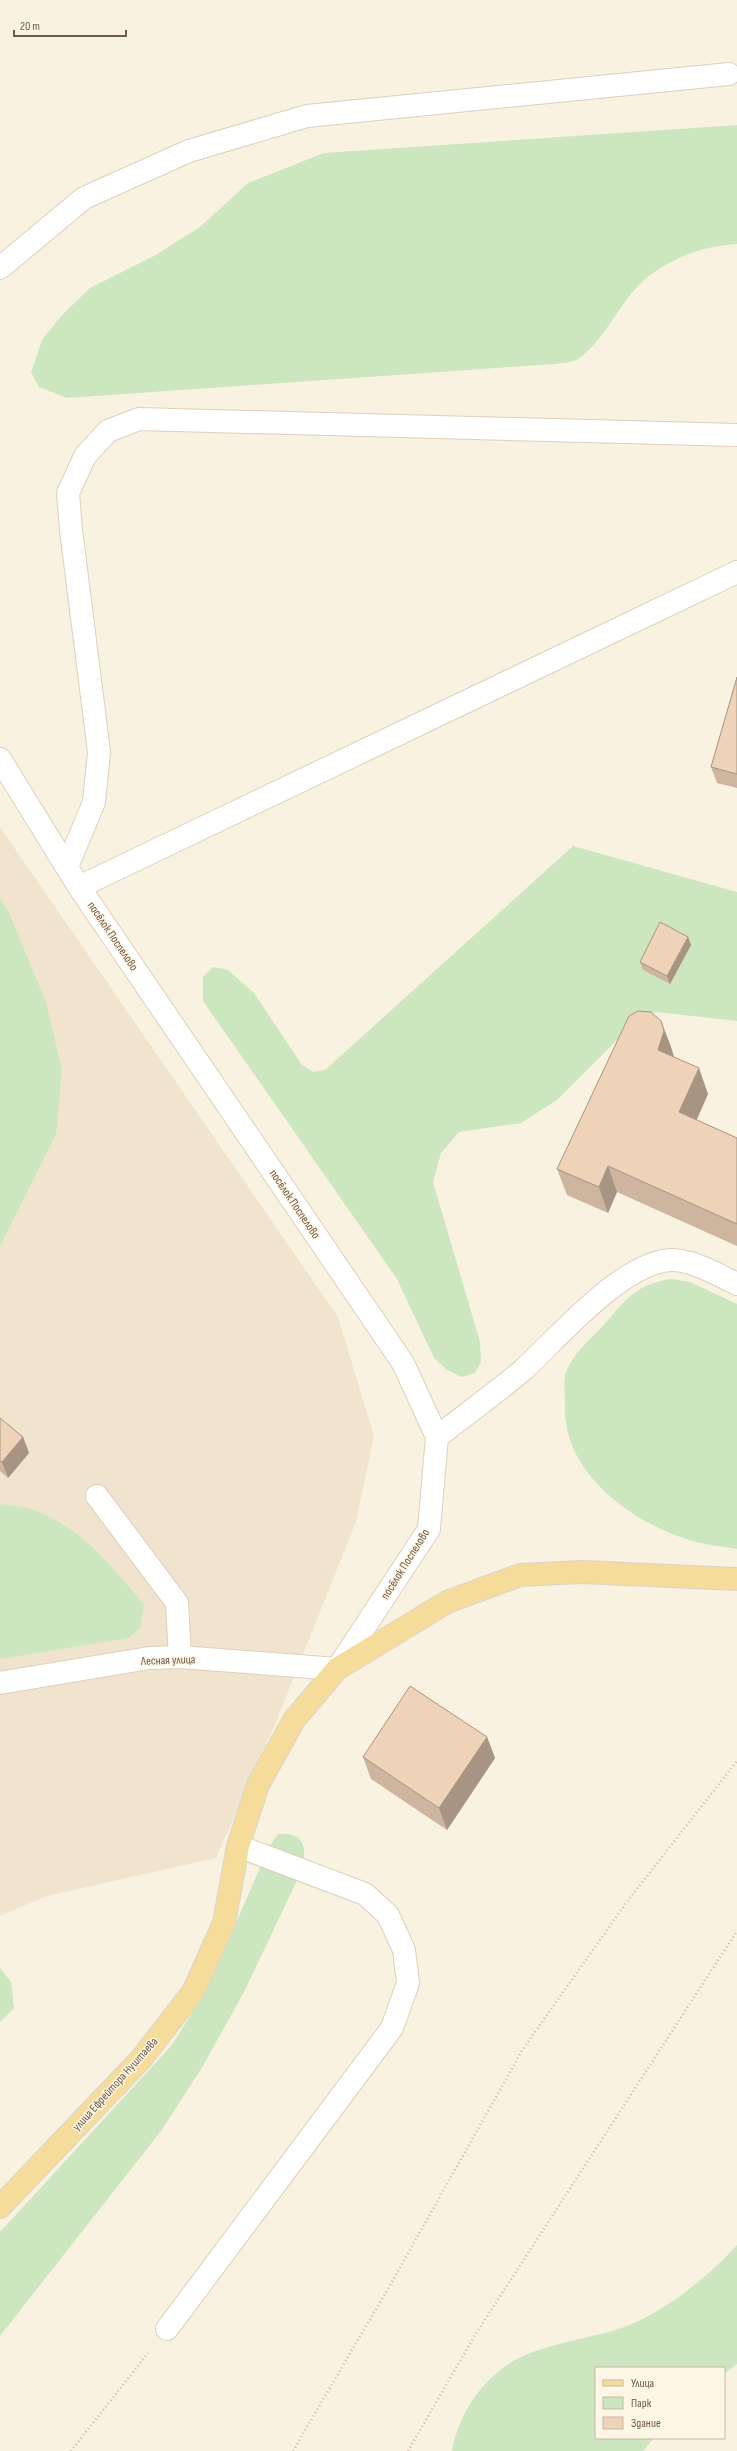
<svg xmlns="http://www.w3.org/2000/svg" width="737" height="2451" viewBox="0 0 737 2451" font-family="'Sofia Sans Condensed',sans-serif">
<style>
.residential{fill:#f1e4cf}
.green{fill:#cce6c0}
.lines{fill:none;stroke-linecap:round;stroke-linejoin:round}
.minor-casing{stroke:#decfbc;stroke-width:24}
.major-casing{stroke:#dad4d0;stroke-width:24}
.path{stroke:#d2b69d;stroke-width:2.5;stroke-dasharray:1 3;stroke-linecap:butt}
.minor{stroke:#fff;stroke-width:22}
.major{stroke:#f6dc9b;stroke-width:22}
.wall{fill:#cdb59f}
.shaded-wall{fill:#a79482}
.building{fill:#eed3b9;stroke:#a79482}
.labels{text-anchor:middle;stroke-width:3;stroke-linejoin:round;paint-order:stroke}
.street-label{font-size:12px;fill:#6f5a49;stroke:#fef6e5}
</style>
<rect width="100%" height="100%" fill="#faf2e0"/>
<path class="residential" d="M 0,827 L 338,1317 L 374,1436 L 356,1522 L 276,1722 L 216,1858 L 47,1896 L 0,1916 Z"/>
<path class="green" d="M 737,125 L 737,244 C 705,246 675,256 649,276 C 622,296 606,340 578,359 C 572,363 560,363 554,364 L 67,398 L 39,387 L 31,372 L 42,340 L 62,315 L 90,288 L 154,256 L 200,227 L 248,183 L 324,153 Z
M 573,846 L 737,892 L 737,1021 L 656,1012 L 640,1017 L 557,1100 L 521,1123 L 459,1132 L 441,1153 L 433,1182 L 480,1342 L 481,1362 L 475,1373 L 462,1377 L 447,1370 L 434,1358 L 397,1279 L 203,1001 L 203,977 L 213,967 L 228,970 L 254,993 L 302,1065 L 313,1072 L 325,1070 Z
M 0,898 L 10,915 L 46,1002 L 62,1070 L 56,1134 L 0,1246 Z
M 671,1279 L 690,1282 L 737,1304 L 737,1549 C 721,1546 704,1545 689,1540 C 631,1522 562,1472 565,1405 C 565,1395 563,1381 566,1372 C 573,1354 589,1340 602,1327 C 625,1301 635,1284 671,1279 Z
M 0,1504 C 9,1505 19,1506 27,1508 C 77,1522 113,1567 144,1605 L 140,1628 L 129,1638 L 0,1659 Z
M 278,1834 C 307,1832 307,1850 301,1872 L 245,1990 L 203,2066 L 161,2131 L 0,2336 L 0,2232 L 171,2046 L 194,2010 L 222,1955 L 269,1847 Z
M 0,1968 L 11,1982 L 14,2008 L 0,2022 Z
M 737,2245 L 737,2364 L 724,2374 L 724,2368 L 596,2368 L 596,2438 L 654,2438 L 643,2451 L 452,2451 C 459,2412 484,2376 519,2358 C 549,2343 593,2338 624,2327 C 665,2312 708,2277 737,2245 Z"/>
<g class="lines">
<g class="minor-casing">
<path id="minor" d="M 0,268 L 84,198 L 189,151 L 307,116 L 729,74
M 0,759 L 79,887 L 403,1363 L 437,1437 L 429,1529 L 337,1669 L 180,1657 L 149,1658 L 0,1683
M 67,867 L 94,802 L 99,752 L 71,530 L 68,493 L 85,456 L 108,431 L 139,419 L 737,435
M 79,887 L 737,572
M 437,1437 C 465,1415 496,1393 523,1370 C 558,1338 623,1261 672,1260 C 693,1260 718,1275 737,1284
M 97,1496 L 177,1603 L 180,1657
M 167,2329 L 392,2028 L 408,1983 L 404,1950 L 388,1915 L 365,1894 L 238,1846"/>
</g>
<g class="major-casing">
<path id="major" d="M 0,2207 L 141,2059 L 193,1992 L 224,1923 L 238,1846 L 258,1785 L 294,1720 L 337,1669 L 447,1602 L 520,1575 L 581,1572 L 737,1579"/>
</g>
<path class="path" d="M 71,2451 L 148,2353
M 293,2451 L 393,2280 L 523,2049 L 626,1903 L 737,1761
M 408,2451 L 475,2335 L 737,1931"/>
<use href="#minor" class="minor"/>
<use href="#major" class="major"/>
</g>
<path class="wall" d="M 737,677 L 737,788 L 717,783 L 711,767 Z
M 688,937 L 691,945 L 670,984 L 643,970 L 640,962 Z
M 661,1021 L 671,1047 L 674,1057 L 708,1094 L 697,1120 L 737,1138 L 737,1246 L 617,1192 L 608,1213 L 567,1195 L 557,1169 Z
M 0,1418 L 23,1437 L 29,1453 L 8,1478 L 0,1471 Z
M 487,1737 L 495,1758 L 447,1830 L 371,1779 L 363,1757 Z"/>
<path class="shaded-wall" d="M 688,937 L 691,945 L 670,984 L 667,976 Z
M 661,1021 L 671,1047 L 674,1057 L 658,1050 Z
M 699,1068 L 708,1094 L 688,1138 L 679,1112 Z
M 608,1166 L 617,1192 L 608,1213 L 599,1187 Z
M 23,1437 L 29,1453 L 8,1478 L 2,1462 Z
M 487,1737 L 495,1758 L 447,1830 L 439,1808 Z"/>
<path class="building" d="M 737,677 L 737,774 L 711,767 Z
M 660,922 L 688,937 L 667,976 L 640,962 Z
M 638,1011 L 651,1012 L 661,1021 L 664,1031 L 658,1050 L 699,1068 L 679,1112 L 737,1138 L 737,1224 L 608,1166 L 599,1187 L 557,1169 L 629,1016 Z
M 0,1418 L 23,1437 L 2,1462 L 0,1461 Z
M 410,1686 L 487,1737 L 439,1808 L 363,1757 Z"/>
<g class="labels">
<g class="street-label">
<text transform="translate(113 936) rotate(56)" y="4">посёлок Поспелово</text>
<text transform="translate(295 1204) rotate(56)" y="4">посёлок Поспелово</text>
<text transform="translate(405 1564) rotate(-58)" y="4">посёлок Поспелово</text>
<text transform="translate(168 1660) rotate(-2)" y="4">Лесная улица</text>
<text transform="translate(115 2084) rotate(-48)" y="4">улица Ефрейтора Нуштаева</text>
</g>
</g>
<rect x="595" y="2367" width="130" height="72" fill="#fef6e5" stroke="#c5b8a7"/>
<rect x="603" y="2380" width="20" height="6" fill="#f6dc9b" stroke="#c5b8a7"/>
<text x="631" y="2387" font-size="12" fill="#6f5a49">Улица</text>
<rect x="603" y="2397" width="20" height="12" fill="#cce6c0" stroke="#c5b8a7"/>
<text x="631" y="2407" font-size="12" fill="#6f5a49">Парк</text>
<rect x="603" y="2417" width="20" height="12" fill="#eed3b9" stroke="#c5b8a7"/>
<text x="631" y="2427" font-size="12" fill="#6f5a49">Здание</text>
<path d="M14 30v6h112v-6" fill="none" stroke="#6f5a49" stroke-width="2"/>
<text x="20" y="30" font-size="12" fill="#6f5a49" stroke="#fef6e5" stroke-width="3" paint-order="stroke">20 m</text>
</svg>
